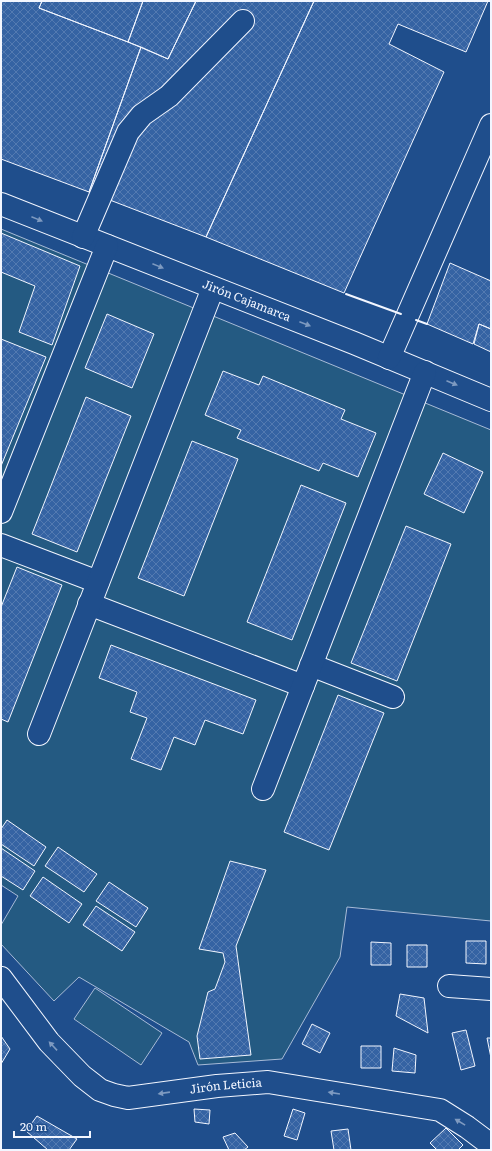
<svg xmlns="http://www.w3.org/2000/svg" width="492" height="1151" viewBox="0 0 492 1151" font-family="Literata,serif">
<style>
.green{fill:#245a82;stroke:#a8bbd7}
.building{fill:url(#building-cross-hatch);stroke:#f2f6ff}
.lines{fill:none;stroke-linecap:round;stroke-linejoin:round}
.minor-casing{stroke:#f2f6ff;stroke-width:24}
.minor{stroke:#1f4e8c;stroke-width:22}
.wall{stroke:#f2f6ff;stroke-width:2}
.oneway{fill:#7e9ac0}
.labels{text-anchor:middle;stroke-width:3;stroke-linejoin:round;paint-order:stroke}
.street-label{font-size:12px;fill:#f2f6ff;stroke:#1f4e8c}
</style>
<defs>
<pattern id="building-cross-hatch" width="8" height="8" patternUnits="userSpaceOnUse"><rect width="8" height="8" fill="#3563a3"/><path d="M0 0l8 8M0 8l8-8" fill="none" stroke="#537ab1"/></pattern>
</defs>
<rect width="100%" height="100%" fill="#1f4e8c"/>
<path class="green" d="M 1,229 L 491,430 L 491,921 L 347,907 L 340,957 L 282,1059 L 198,1065 L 189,1042 L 79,977 L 54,1001 L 1,944 L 1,925 L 18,896 L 1,885 Z
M 95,988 L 162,1033 L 141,1065 L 74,1019 Z"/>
<path class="building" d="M 1,1 L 42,1 L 39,8 L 141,47 L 89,192 L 1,159 Z
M 42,1 L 143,1 L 128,42 L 39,8 Z
M 143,1 L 196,1 L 168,59 L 128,42 Z
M 196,1 L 314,1 L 206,237 L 89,192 L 141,47 L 168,59 Z
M 314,1 L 488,1 L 466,52 L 398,24 L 389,44 L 444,72 L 344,293 L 206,237 Z
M 1,233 L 80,266 L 52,345 L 19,332 L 35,286 L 1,272 Z
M 450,263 L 491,281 L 491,329 L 479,324 L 473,344 L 427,324 Z
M 107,314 L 154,334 L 132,388 L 85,368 Z
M 479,324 L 491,329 L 491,352 L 474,344 Z
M 1,339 L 46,357 L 1,466 Z
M 223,371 L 259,385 L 263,376 L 345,410 L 341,419 L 376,433 L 358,477 L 323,463 L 319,471 L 237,438 L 241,430 L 205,415 Z
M 86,397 L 131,416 L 77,552 L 32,534 Z
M 192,441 L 238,459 L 184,596 L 138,578 Z
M 443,453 L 483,472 L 464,513 L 424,494 Z
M 301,485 L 346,503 L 292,640 L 247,622 Z
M 406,526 L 451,544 L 397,681 L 351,663 Z
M 17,567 L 62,585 L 8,722 L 1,719 L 1,607 Z
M 111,645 L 256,700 L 243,734 L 205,720 L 195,745 L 174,737 L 161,770 L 131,759 L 147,718 L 130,712 L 137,692 L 99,678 Z
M 338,695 L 384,713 L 329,850 L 284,832 Z
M 7,820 L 46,847 L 34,866 L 1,844 L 1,829 Z
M 58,847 L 97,874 L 84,892 L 45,866 Z
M 1,848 L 35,871 L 23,890 L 1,876 Z
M 230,861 L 266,870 L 236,946 L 251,1055 L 200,1059 L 197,1036 L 208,992 L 215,989 L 225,962 L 223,953 L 199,949 Z
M 43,877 L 82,904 L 69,923 L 30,896 Z
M 109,882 L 148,908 L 136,927 L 96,901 Z
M 96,906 L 135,932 L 122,951 L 83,925 Z
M 466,941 L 486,941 L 486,964 L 466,963 Z
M 371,942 L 391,943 L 391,965 L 371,965 Z
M 407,945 L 427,945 L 427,967 L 407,967 Z
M 400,994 L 424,998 L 428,1033 L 396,1016 Z
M 312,1024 L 330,1033 L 320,1053 L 302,1044 Z
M 466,1030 L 475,1066 L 461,1070 L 452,1033 Z
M 1,1036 L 10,1049 L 1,1064 Z
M 487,1038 L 491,1038 L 491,1058 Z
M 361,1046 L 381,1046 L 381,1068 L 361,1068 Z
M 394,1048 L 416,1055 L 415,1073 L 392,1071 Z
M 194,1109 L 210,1110 L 209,1124 L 195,1122 Z
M 293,1109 L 305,1113 L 297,1140 L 284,1136 Z
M 37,1116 L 77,1139 L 69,1150 L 48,1150 L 26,1131 Z
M 446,1128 L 463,1145 L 458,1150 L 437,1150 L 430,1143 Z
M 348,1129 L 351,1150 L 334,1150 L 331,1131 Z
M 235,1133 L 248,1147 L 244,1150 L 229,1150 L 223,1137 Z"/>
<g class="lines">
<g class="minor-casing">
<g id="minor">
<path id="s1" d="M 1,204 L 354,343 L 491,400"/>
<path d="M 83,237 L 128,132 L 142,115 L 169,96 L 243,21"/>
<path d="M 389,358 L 491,125"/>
<path d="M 1,512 L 107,246"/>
<path d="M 1,545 L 98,582"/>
<path d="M 89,604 L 303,686"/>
<path d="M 311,665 L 393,697"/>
<path d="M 39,734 L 213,288"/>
<path d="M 263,789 L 425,372"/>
<path id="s2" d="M 1,978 L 49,1042 L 82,1076 L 100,1090 L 114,1095 L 128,1098 L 217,1086 L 268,1082 L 440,1110 L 467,1127 L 491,1145"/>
<path d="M 449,986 L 491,989"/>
</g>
</g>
<use href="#minor" class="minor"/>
<path class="wall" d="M 346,294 L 401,314
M 416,320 L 427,324"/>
</g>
<defs><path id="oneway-solid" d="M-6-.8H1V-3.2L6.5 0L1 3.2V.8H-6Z"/></defs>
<g class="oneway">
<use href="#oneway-solid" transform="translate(37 219) rotate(22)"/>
<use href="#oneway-solid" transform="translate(158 266) rotate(22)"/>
<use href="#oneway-solid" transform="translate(305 324) rotate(21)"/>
<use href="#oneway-solid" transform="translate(452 383) rotate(23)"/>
<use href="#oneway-solid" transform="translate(53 1046) rotate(-133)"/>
<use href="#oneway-solid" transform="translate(164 1093) rotate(172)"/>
<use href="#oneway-solid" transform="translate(334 1093) rotate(-171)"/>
<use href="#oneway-solid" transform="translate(460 1122) rotate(-149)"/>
</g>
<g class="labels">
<g class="street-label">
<text dy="4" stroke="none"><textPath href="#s1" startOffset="264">Jirón Cajamarca</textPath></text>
<text dy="4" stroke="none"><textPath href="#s2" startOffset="278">Jirón Leticia</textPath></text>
</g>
</g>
<rect width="492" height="1151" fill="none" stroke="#f2f6ff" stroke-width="4"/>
<path d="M14 1131v6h76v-6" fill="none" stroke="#f2f6ff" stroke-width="2"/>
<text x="20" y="1131" font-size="12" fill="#f2f6ff" stroke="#1f4e8c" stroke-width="3" paint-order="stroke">20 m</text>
</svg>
